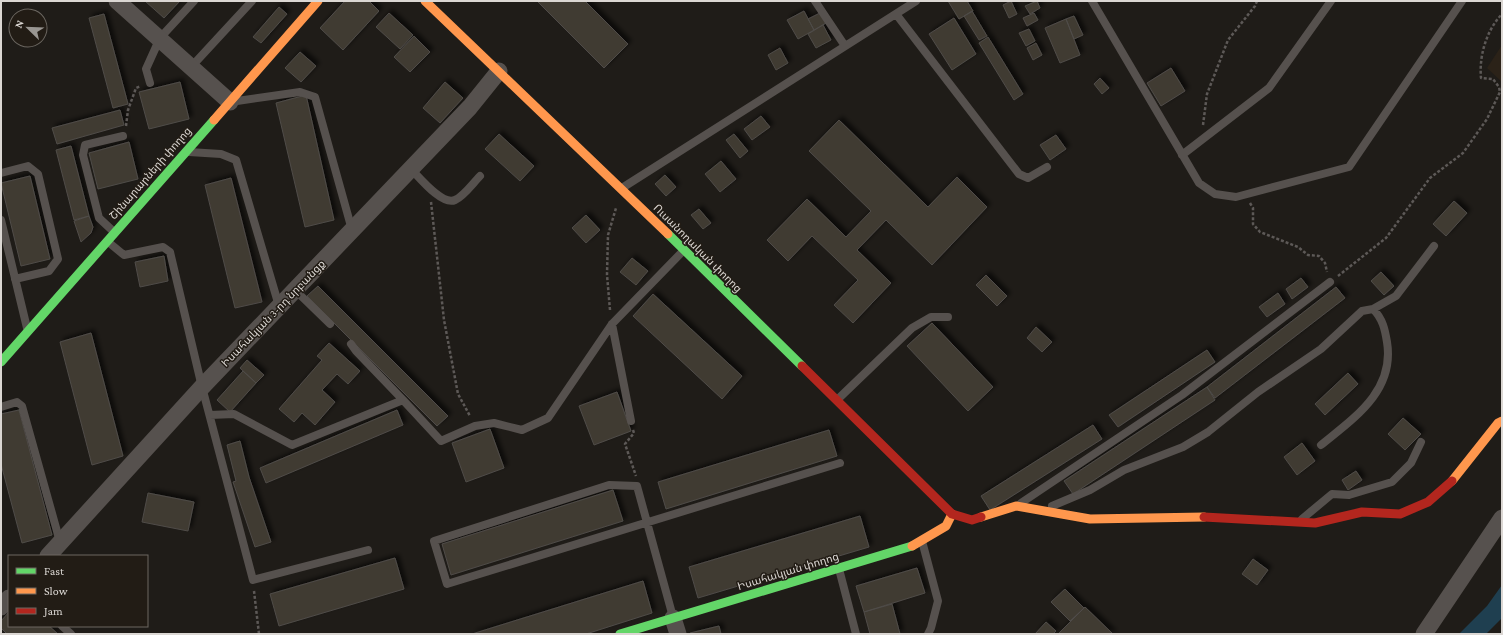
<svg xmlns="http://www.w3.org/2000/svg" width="1503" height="635" viewBox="0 0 1503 635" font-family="'Crimson Pro','Noto Sans Armenian',serif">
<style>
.built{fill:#2b2218}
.water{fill:#1f3f50}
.building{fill:#403a33;stroke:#4f4c48;filter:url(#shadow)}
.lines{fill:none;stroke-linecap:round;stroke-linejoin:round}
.path{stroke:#5d5957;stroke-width:2.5;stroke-dasharray:3 2;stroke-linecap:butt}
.lane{stroke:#56514e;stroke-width:8}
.street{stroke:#56514e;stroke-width:17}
.fast{stroke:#63d668;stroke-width:9}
.slow{stroke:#ff974d;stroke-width:9}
.jam{stroke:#b3261e;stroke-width:9}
.labels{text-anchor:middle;stroke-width:3;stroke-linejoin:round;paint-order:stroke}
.street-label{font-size:11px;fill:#dbd7d3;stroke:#221c15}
</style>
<defs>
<filter id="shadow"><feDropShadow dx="3.5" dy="-3.5" stdDeviation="2" flood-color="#0009"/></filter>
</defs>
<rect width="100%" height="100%" fill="#1f1c18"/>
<path class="built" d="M 1502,45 L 1502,82 L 1487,68 Z"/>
<path class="water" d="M 1502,585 L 1502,618 L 1486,634 L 1459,634 L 1487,606 Z"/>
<path class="building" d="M 145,1 L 180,1 L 164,18 Z
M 345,1 L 369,1 L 379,11 L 343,50 L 320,28 Z
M 537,1 L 585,1 L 628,44 L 604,68 Z
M 948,1 L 967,1 L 973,11 L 959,19 Z
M 1011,1 L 1017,14 L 1009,18 L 1003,5 Z
M 1037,1 L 1040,8 L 1030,14 L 1025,6 Z
M 279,7 L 287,14 L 261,43 L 253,37 Z
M 804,11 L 814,30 L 798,39 L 787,20 Z
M 972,11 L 987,36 L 979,40 L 964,16 Z
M 389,13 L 413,35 L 400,49 L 376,27 Z
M 820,13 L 826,23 L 814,30 L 808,19 Z
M 1034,13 L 1038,20 L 1027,26 L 1023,18 Z
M 104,14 L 128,104 L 113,108 L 89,18 Z
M 1074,16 L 1083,35 L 1074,39 L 1066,19 Z
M 954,18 L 976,54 L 952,70 L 929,34 Z
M 1066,19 L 1080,55 L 1060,63 L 1045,28 Z
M 823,25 L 831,40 L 816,48 L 808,34 Z
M 1029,29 L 1035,41 L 1026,46 L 1019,33 Z
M 414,36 L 430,52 L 410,72 L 394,57 Z
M 988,37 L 1023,94 L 1014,100 L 979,43 Z
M 1036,43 L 1042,55 L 1033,60 L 1027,48 Z
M 780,48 L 788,63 L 776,70 L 768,55 Z
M 300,52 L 316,66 L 301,82 L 285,68 Z
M 1171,68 L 1185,91 L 1161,106 L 1147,83 Z
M 1100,78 L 1109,88 L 1102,94 L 1094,84 Z
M 180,82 L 189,119 L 149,129 L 139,92 Z
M 445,82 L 463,98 L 440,123 L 423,108 Z
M 306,95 L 334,220 L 305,227 L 276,103 Z
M 120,110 L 124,125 L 57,144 L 52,128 Z
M 761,116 L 770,127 L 752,140 L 744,129 Z
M 839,120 L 928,207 L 957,177 L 987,207 L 932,265 L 886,220 L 857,250 L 891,283 L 853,323 L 834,305 L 858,280 L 812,236 L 788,261 L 767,240 L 807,199 L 846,237 L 871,211 L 809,151 Z
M 499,134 L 534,166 L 520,181 L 485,149 Z
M 734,134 L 748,151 L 740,158 L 726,140 Z
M 1056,135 L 1066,149 L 1050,160 L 1040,145 Z
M 129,142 L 138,179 L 98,189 L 89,153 Z
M 71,146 L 89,216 L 74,220 L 56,150 Z
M 721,161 L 736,179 L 720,192 L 705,174 Z
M 665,175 L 676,187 L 666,196 L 655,184 Z
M 30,176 L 50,259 L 21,266 L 1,183 Z
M 231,178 L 262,302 L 235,308 L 205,185 Z
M 1454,201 L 1467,213 L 1446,236 L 1433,224 Z
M 699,209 L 711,223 L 703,229 L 691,215 Z
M 586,215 L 600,230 L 586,243 L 572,228 Z
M 89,216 L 93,227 L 91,233 L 81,242 L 74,221 Z
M 164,256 L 168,281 L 140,287 L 135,262 Z
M 632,258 L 648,271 L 636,285 L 620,272 Z
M 1381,272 L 1394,286 L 1384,295 L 1371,281 Z
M 986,275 L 1007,296 L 997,306 L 976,285 Z
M 1301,278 L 1308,287 L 1292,299 L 1286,289 Z
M 318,286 L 448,416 L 437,426 L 307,296 Z
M 1336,287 L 1345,298 L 1215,398 L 1207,387 Z
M 1278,293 L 1285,304 L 1267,317 L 1259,307 Z
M 653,294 L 742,376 L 722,399 L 633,316 Z
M 932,323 L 993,387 L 968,411 L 907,346 Z
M 1036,327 L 1052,342 L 1042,352 L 1027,338 Z
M 91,333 L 123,456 L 92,465 L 60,342 Z
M 329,343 L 360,371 L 348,384 L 337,374 L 322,390 L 335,402 L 315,425 L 302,413 L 294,422 L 279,409 L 322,360 L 317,356 Z
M 1207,350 L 1215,362 L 1118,427 L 1109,415 Z
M 247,360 L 264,375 L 256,383 L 240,368 Z
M 243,371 L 256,383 L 230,412 L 217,400 Z
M 1348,373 L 1358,384 L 1325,415 L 1315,404 Z
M 1207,387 L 1215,400 L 1073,494 L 1064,481 Z
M 617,392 L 631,431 L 594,445 L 579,406 Z
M 19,410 L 52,535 L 22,543 L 1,464 L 1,414 Z
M 397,410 L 403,425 L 266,483 L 260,468 Z
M 1403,418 L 1421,434 L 1405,450 L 1388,434 Z
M 1093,425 L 1102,439 L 990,510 L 981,496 Z
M 490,429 L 504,468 L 466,482 L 452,443 Z
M 829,430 L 837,456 L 666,509 L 658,482 Z
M 240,441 L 249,477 L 271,542 L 255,547 L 233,482 L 236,481 L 227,445 Z
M 1302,443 L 1315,461 L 1297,475 L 1284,457 Z
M 1356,471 L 1362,480 L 1348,490 L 1342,480 Z
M 613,490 L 623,521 L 451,575 L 442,544 Z
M 148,493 L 194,502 L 188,531 L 142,522 Z
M 860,516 L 869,547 L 698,598 L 689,567 Z
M 395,558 L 404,589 L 279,626 L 270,594 Z
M 1253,559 L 1268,570 L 1257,585 L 1242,574 Z
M 917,568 L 925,593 L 864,612 L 856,586 Z
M 643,581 L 652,613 L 586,634 L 472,634 Z
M 1065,589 L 1084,608 L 1070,621 L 1051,602 Z
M 892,604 L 900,634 L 870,634 L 864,612 Z
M 1085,607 L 1113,634 L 1058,634 Z
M 9,612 L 9,626 L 49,626 L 58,634 L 7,634 L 1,628 L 1,621 Z
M 1046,622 L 1056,631 L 1053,634 L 1035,634 Z
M 719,626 L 721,634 L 691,634 L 690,633 Z"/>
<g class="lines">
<path class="path" d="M 1203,125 L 1207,94 L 1228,40 L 1255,6 L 1257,1
M 126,126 L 128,110 L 136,88 L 141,86
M 431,202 L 444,320 L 458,394 L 470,416
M 1250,203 L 1253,208 L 1253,224 L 1260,232 L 1298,247 L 1308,255 L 1319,256 L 1325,263 L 1327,272
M 1338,276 L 1386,238 L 1430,178 L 1463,153 L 1487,119 L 1500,92 L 1499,87 L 1493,79 L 1481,78 C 1479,56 1486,31 1502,14
M 610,310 L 607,275 L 608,235 L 616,208
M 633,430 L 634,433 L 625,444 L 636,476
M 254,591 L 259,634"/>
<path class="lane" d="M 815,1 L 845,46
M 1092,1 L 1199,183 L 1215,194 L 1236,197 L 1349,167 L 1462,1
M 896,14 L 1019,174 L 1028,178 L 1047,167
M 192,66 L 252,1
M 150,83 L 146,69 L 160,38 L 194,1
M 237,101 L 300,92 L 315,97 L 352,230
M 189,152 L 221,154 L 236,160 L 279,306
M 1182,155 L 1269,88 L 1331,1
M 411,169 C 419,177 442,206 455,200 C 464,196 473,183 480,176
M 1,173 L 28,166 L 38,174 L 58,259 L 49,271 L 15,279
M 622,188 L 916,1
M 1,220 L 27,328
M 114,232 L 99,218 L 83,155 L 85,145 L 123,136
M 107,241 L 124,255 L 163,247 L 170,252 L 202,387 L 253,580 L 368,550
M 295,290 L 330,324
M 1373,309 L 1396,296 L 1434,246
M 612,324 L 631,421
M 351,344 L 356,351 L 403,400
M 837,400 L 912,328 L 931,317 L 948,317
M 1,407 L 17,402 L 22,406 L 60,542
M 210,415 L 234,414 L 292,445 L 403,400 L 441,441 L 475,426 L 494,423 L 522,430 L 548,418 L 612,324 L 683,251
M 1021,503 L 1182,395 L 1330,282
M 1052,506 L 1090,490 L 1124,470 L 1183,447 L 1208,432 L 1258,392 L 1321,349 L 1362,311 L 1373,309 C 1383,319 1385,330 1387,342 C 1395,391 1354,418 1321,445
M 1302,519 L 1332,494 L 1349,495 L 1392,482 L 1411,463 L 1421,442
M 922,541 L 938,601 L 931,628 L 928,634
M 839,569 L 856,634
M 673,617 L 637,486 L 609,485 L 434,541 L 447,584 L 840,463
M 62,626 L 71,634"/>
<path class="street" d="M 117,1 L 230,102
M 48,556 L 202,387 L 470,107 L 499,71
M 1,607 L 9,598
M 673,618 L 678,634
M 1424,634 L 1502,518"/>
<path class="fast" d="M 668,234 L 802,366
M 1,362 L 214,120
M 620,634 L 912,546"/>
<path class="slow" d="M 425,1 L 668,234
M 214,120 L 318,1
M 1452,481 L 1498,423 L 1502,421
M 981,517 L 1016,506 L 1090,519 L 1204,517
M 912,546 L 946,526 L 952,514"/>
<path class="jam" d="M 802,366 L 952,514 L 972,520 L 981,517
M 1204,517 L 1315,523 L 1362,512 L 1400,514 L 1428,502 L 1452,481"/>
</g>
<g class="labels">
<g class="street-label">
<text transform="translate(150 173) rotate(-49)" y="4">Շինարարների փողոց</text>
<text transform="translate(698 248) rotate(45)" y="4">Ուսանողական փողոց</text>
<text transform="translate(273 313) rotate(-46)" y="4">Իսահակյան 3-րդ նրբանցք</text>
<text transform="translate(788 571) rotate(-17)" y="4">Իսահակյան փողոց</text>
</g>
</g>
<rect width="1503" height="635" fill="none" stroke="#dbd7d3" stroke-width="4"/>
<rect x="8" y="555" width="140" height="72" fill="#221c15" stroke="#6c6761"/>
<rect x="16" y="568" width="20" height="6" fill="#63d668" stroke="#6c6761"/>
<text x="44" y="575" font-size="12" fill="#dbd7d3">Fast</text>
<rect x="16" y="588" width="20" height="6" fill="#ff974d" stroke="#6c6761"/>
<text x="44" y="595" font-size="12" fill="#dbd7d3">Slow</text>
<rect x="16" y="608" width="20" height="6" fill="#b3261e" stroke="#6c6761"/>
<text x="44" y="615" font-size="12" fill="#dbd7d3">Jam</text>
<g transform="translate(28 28) rotate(293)"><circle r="19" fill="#221c15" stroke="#6c6761"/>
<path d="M0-3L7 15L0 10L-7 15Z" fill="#999692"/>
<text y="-6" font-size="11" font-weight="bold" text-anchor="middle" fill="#dbd7d3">N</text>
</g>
</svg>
